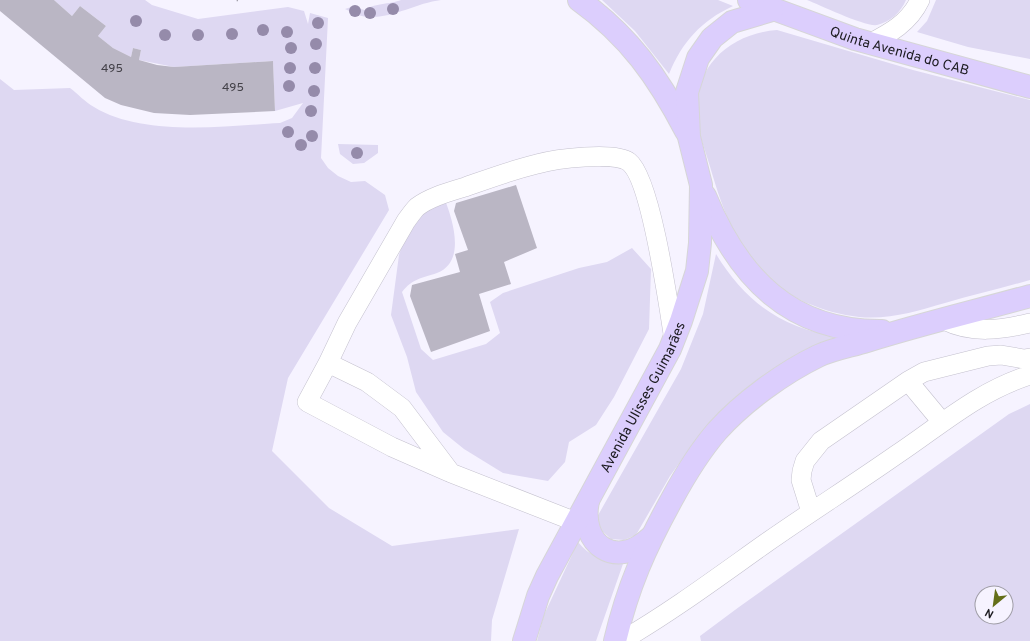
<svg xmlns="http://www.w3.org/2000/svg" width="1030" height="641" viewBox="0 0 1030 641" font-family="Overpass,sans-serif">
<style>
.green{fill:#ded8f2;fill-rule:evenodd}
.building{fill:#bab6c4}
.lines{fill:none;stroke-linecap:round;stroke-linejoin:round}
.minor-casing{stroke:#c4c1ce;stroke-width:20}
.major-casing{stroke:#d6d6d7;stroke-width:24}
.path{stroke:#918f98;stroke-width:2.5;stroke-dasharray:1 3;stroke-linecap:butt}
.minor{stroke:#fff;stroke-width:19}
.major{stroke:#dccefd;stroke-width:22}
.tree{fill:#958baa}
.labels{text-anchor:middle;stroke-width:3;stroke-linejoin:round;paint-order:stroke}
.number-label{font-size:12px;fill:#444249}
.street-label{font-size:14px;fill:#1c1b20;stroke:#f6f3ff}
</style>
<rect width="100%" height="100%" fill="#f6f3ff"/>
<path class="green" d="M 54,0 L 145,0 L 152,5 L 198,19 L 288,7 L 304,11 L 308,24 L 310,13 L 328,18 L 321,158 L 328,168 L 338,176 L 351,182 L 365,181 L 385,195 L 389,210 L 288,378 L 272,451 L 329,508 L 392,546 L 519,529 L 492,620 L 491,641 L 0,641 L 0,79 L 14,90 L 70,88 C 78,94 85,102 94,107 C 143,137 225,126 280,123 L 292,118 L 303,103 L 275,111 L 273,61 L 174,67 L 139,60 L 141,50 L 133,48 L 131,57 L 113,48 L 98,36 L 106,26 L 80,6 L 72,16 Z
M 401,0 L 441,0 C 416,3 392,19 366,17 C 359,16 352,12 345,9 L 351,7 L 365,10 C 371,4 391,4 401,0 Z
M 602,0 L 718,0 L 733,6 C 701,21 682,42 669,74 L 635,31 Z
M 807,0 L 906,0 C 901,12 890,22 877,25 C 865,27 820,5 807,0 Z
M 936,0 L 1030,0 L 1030,59 L 968,47 L 917,32 L 927,21 Z
M 777,30 L 913,70 L 1030,100 L 1030,280 C 1002,288 973,295 945,303 C 917,311 889,320 859,317 C 824,313 786,298 762,271 C 733,239 723,210 711,170 C 707,155 701,141 698,126 C 688,72 726,34 777,30 Z
M 338,144 L 378,145 L 378,153 L 364,163 L 353,164 L 340,154 Z
M 445,200 C 453,221 466,262 437,273 C 422,278 412,279 402,292 L 421,349 L 433,360 L 486,344 L 500,333 L 490,302 L 503,293 L 579,268 L 607,262 L 632,248 L 651,269 L 649,329 L 614,397 L 596,425 L 569,442 L 565,462 L 548,481 L 503,473 L 464,449 L 443,432 L 416,392 L 407,357 L 391,315 L 399,255 L 411,219 Z
M 716,254 C 746,303 782,328 839,337 L 688,451 L 670,476 L 636,535 L 624,540 L 611,539 L 601,530 L 597,517 L 681,369 L 703,314 Z
M 1030,404 L 1030,641 L 701,641 L 700,636 L 739,607 L 1009,414 ZM 982,593 L 1006,593 L 1006,617 L 982,617 Z
M 578,542 C 590,557 604,562 624,561 L 596,641 L 537,641 L 544,615 Z"/>
<path class="building" d="M 0,0 L 54,0 L 72,16 L 80,6 L 106,26 L 98,36 L 113,48 L 131,57 L 133,48 L 141,50 L 139,60 L 157,65 L 174,67 L 273,61 L 275,111 L 190,115 L 154,113 L 121,105 L 105,98 L 0,11 Z
M 516,185 L 537,248 L 504,262 L 511,284 L 479,294 L 490,331 L 431,352 L 410,296 L 412,285 L 460,272 L 455,254 L 468,250 L 454,211 L 456,203 Z"/>
<g class="lines">
<g class="minor-casing">
<path id="minor" d="M 869,44 C 890,33 909,23 920,0
M 944,320 C 972,334 1001,330 1030,323
M 328,363 L 307,402 L 392,447 L 449,472
M 908,381 L 942,422
M 811,512 L 801,480 L 802,471 L 805,461 L 821,441 L 908,381 L 924,372 L 988,356 L 1001,355 L 1024,359 L 1030,358
M 576,522 L 451,473 L 402,408 L 367,382 L 328,363 L 347,323 L 406,221 C 409,217 413,211 417,207 C 430,197 449,192 465,187 C 488,179 512,170 537,164 C 555,159 615,151 629,162 C 651,179 669,308 674,340
M 621,641 C 671,612 718,577 766,543 C 809,513 853,485 896,455 C 941,425 977,392 1030,375"/>
</g>
<g class="major-casing">
<g id="major">
<path d="M 579,0 C 629,36 658,77 686,131"/>
<path id="s1" d="M 749,0 L 855,39 L 1030,87"/>
<path d="M 705,196 C 738,277 790,332 882,331"/>
<path d="M 588,501 C 579,545 616,570 650,538"/>
<path id="s2" d="M 524,641 L 538,596 L 547,576 L 670,349 L 681,321 L 697,271 L 700,243 L 701,185 L 689,137 L 687,92 L 698,58 L 712,38 L 732,22 L 772,10"/>
<path d="M 615,641 C 628,586 645,548 672,499 C 685,475 699,452 717,431 C 743,402 783,373 818,356 C 833,349 851,346 867,341 C 921,324 976,311 1030,296"/>
</g>
</g>
<path class="path" d="M 237,0 L 239,1"/>
<use href="#minor" class="minor"/>
<use href="#major" class="major"/>
</g>
<g class="tree">
<circle cx="393" cy="9" r="6"/>
<circle cx="355" cy="11" r="6"/>
<circle cx="370" cy="13" r="6"/>
<circle cx="136" cy="21" r="6"/>
<circle cx="318" cy="23" r="6"/>
<circle cx="263" cy="30" r="6"/>
<circle cx="287" cy="32" r="6"/>
<circle cx="232" cy="34" r="6"/>
<circle cx="165" cy="35" r="6"/>
<circle cx="198" cy="35" r="6"/>
<circle cx="316" cy="44" r="6"/>
<circle cx="291" cy="48" r="6"/>
<circle cx="290" cy="68" r="6"/>
<circle cx="315" cy="68" r="6"/>
<circle cx="289" cy="86" r="6"/>
<circle cx="314" cy="91" r="6"/>
<circle cx="311" cy="111" r="6"/>
<circle cx="288" cy="132" r="6"/>
<circle cx="312" cy="136" r="6"/>
<circle cx="301" cy="145" r="6"/>
<circle cx="357" cy="153" r="6"/>
</g>
<g class="labels">
<g class="number-label">
<text x="112" y="72">495</text>
<text x="233" y="91">495</text>
</g>
<g class="street-label">
<text dy="5" stroke="none"><textPath href="#s1" startOffset="159">Quinta Avenida do CAB</textPath></text>
<text dy="5" stroke="none"><textPath href="#s2" startOffset="272">Avenida Ulisses Guimarães</textPath></text>
</g>
</g>
<g transform="translate(994 605) rotate(209)"><circle r="19" fill="#f6f3ff" stroke="#9f9da6"/>
<path d="M0-3L7 15L0 10L-7 15Z" fill="#646f19"/>
<text y="-6" font-size="11" font-weight="bold" text-anchor="middle" fill="#1c1b20">N</text>
</g>
</svg>
